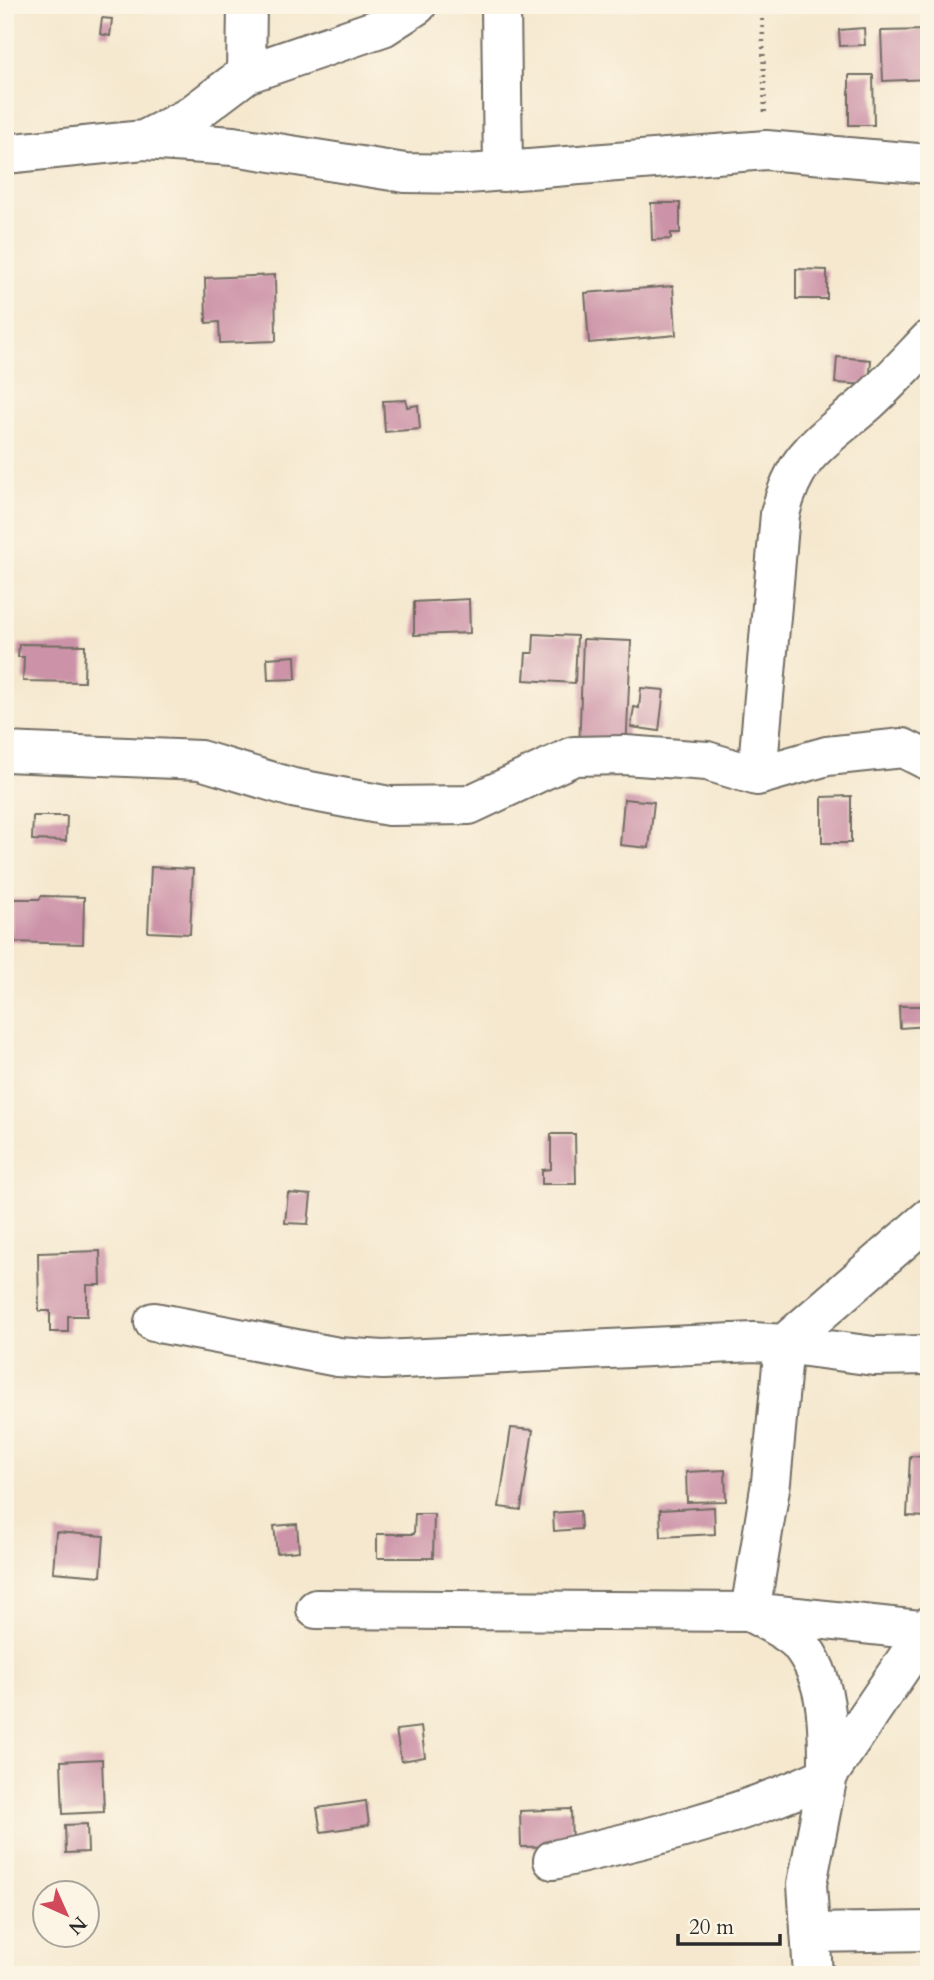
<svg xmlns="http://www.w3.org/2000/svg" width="934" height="1980" viewBox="0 0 934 1980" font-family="Cardo,serif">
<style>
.building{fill:#cc93a8}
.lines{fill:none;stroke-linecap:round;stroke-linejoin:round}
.minor-casing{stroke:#726d64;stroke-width:42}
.path{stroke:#726d64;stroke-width:4.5;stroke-dasharray:2 5;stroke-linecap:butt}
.minor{stroke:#fff;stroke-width:38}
</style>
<rect width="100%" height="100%" fill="#fcf5e5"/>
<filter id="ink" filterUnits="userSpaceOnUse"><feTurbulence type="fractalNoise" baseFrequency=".0143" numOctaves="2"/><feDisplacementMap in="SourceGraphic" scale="14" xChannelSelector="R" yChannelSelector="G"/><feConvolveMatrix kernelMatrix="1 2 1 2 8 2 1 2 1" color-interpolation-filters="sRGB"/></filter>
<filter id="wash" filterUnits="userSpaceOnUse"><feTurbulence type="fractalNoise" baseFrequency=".00686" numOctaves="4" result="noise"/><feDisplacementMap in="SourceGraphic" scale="28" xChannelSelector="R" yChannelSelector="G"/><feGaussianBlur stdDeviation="1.57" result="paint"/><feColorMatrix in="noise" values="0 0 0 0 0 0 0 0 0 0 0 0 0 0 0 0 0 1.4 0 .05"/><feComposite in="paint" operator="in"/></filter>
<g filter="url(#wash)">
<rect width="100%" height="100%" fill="#f5e8cf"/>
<g id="blocks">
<path class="building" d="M 102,18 L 112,19 L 110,36 L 100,34 Z
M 864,28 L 865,45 L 840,46 L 839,30 Z
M 929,30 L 929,79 L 883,81 L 881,31 Z
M 849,75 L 873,75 L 874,125 L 849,125 Z
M 651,203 L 680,203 L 680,233 L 671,233 L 671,239 L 652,240 Z
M 796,269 L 827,270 L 827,299 L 796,299 Z
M 275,275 L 276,341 L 220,343 L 219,322 L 206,323 L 205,278 Z
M 673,286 L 676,335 L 589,343 L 585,293 Z
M 837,357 L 871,360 L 869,385 L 835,383 Z
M 406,400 L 407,407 L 418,405 L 420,429 L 385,432 L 383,401 Z
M 469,599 L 470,633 L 414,635 L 414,602 Z
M 534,634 L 577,636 L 575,683 L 524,680 L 526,653 L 533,653 Z
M 583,639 L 631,641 L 626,752 L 579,751 Z
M 19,644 L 85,645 L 84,682 L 23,681 L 24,657 L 18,657 Z
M 295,656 L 296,679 L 268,680 L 267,658 Z
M 641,688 L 664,690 L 659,731 L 631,727 L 634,707 L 639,708 Z
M 851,796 L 851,843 L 822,843 L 822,797 Z
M 624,799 L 654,802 L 649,848 L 620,845 Z
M 33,816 L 67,816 L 66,841 L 32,840 Z
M 151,867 L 193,869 L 190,934 L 148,932 Z
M 41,896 L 84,897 L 83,944 L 10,942 L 12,899 L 40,899 Z
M 899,1006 L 928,1006 L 928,1026 L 900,1028 Z
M 551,1134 L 575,1134 L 576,1184 L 542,1184 L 542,1170 L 551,1169 Z
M 288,1193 L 311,1195 L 308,1224 L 285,1223 Z
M 100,1251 L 101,1285 L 87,1285 L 87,1316 L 68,1316 L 68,1332 L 50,1332 L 50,1311 L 39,1311 L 38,1253 Z
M 511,1428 L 533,1430 L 521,1510 L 499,1507 Z
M 910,1456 L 929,1457 L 929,1517 L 907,1516 Z
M 725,1470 L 726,1501 L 687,1502 L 686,1472 Z
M 714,1507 L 715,1534 L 661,1537 L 660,1510 Z
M 580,1511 L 581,1529 L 554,1531 L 553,1513 Z
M 415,1514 L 434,1514 L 433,1558 L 377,1558 L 377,1534 L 414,1534 Z
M 297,1524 L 299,1551 L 277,1553 L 274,1526 Z
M 56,1532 L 104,1536 L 101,1576 L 53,1572 Z
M 421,1727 L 425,1757 L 401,1761 L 396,1730 Z
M 102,1759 L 104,1812 L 63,1814 L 61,1761 Z
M 366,1801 L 369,1825 L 321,1832 L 317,1808 Z
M 571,1809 L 572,1846 L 521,1847 L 520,1811 Z
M 87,1824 L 88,1852 L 66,1853 L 65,1825 Z"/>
</g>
</g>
<g filter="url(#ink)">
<use href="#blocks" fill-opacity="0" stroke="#726d64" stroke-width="2"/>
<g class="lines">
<g class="minor-casing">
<path id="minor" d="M 501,5 L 503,172
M 246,74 L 247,5
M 144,140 L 189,117 L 246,74 L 383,27 L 417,5
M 5,154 L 144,140 L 233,146 L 405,173 L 468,174 L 766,150 L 929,164
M 5,752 L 200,760 L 293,788 L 389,806 L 469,805 L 574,756 L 625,755 L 707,761 L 757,776 L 827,756 L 903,748 L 929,761
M 757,776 L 780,514 C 796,451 823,442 868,402 C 889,383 909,361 929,340
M 154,1322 L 338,1357 L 383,1360 L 754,1342 L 784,1344 L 929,1218
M 316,1609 L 750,1612 L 929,1631
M 553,1860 C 645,1839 742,1817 828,1775 C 828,1732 830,1681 800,1644 C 789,1631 765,1621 750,1612 L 771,1482 L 784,1344 L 874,1356 L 929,1355
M 810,1933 L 929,1931
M 813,1975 L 807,1884 L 828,1775 L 929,1626"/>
</g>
<path class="path" d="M 762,5 L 765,116"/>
<use href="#minor" class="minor"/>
</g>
</g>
<rect width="934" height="1980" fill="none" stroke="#fcf5e5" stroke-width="28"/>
<g transform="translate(66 1914) rotate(135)"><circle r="33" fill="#fcf5e5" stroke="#a8a49b" stroke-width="2"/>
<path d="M0-5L12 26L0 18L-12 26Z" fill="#d1495b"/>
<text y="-10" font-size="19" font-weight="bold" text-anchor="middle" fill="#2b2b2b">N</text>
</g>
<path d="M678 1934v10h102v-10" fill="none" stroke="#2b2b2b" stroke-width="3.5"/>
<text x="689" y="1934" font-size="21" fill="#2b2b2b" stroke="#fcf5e5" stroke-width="5" paint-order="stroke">20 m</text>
</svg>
